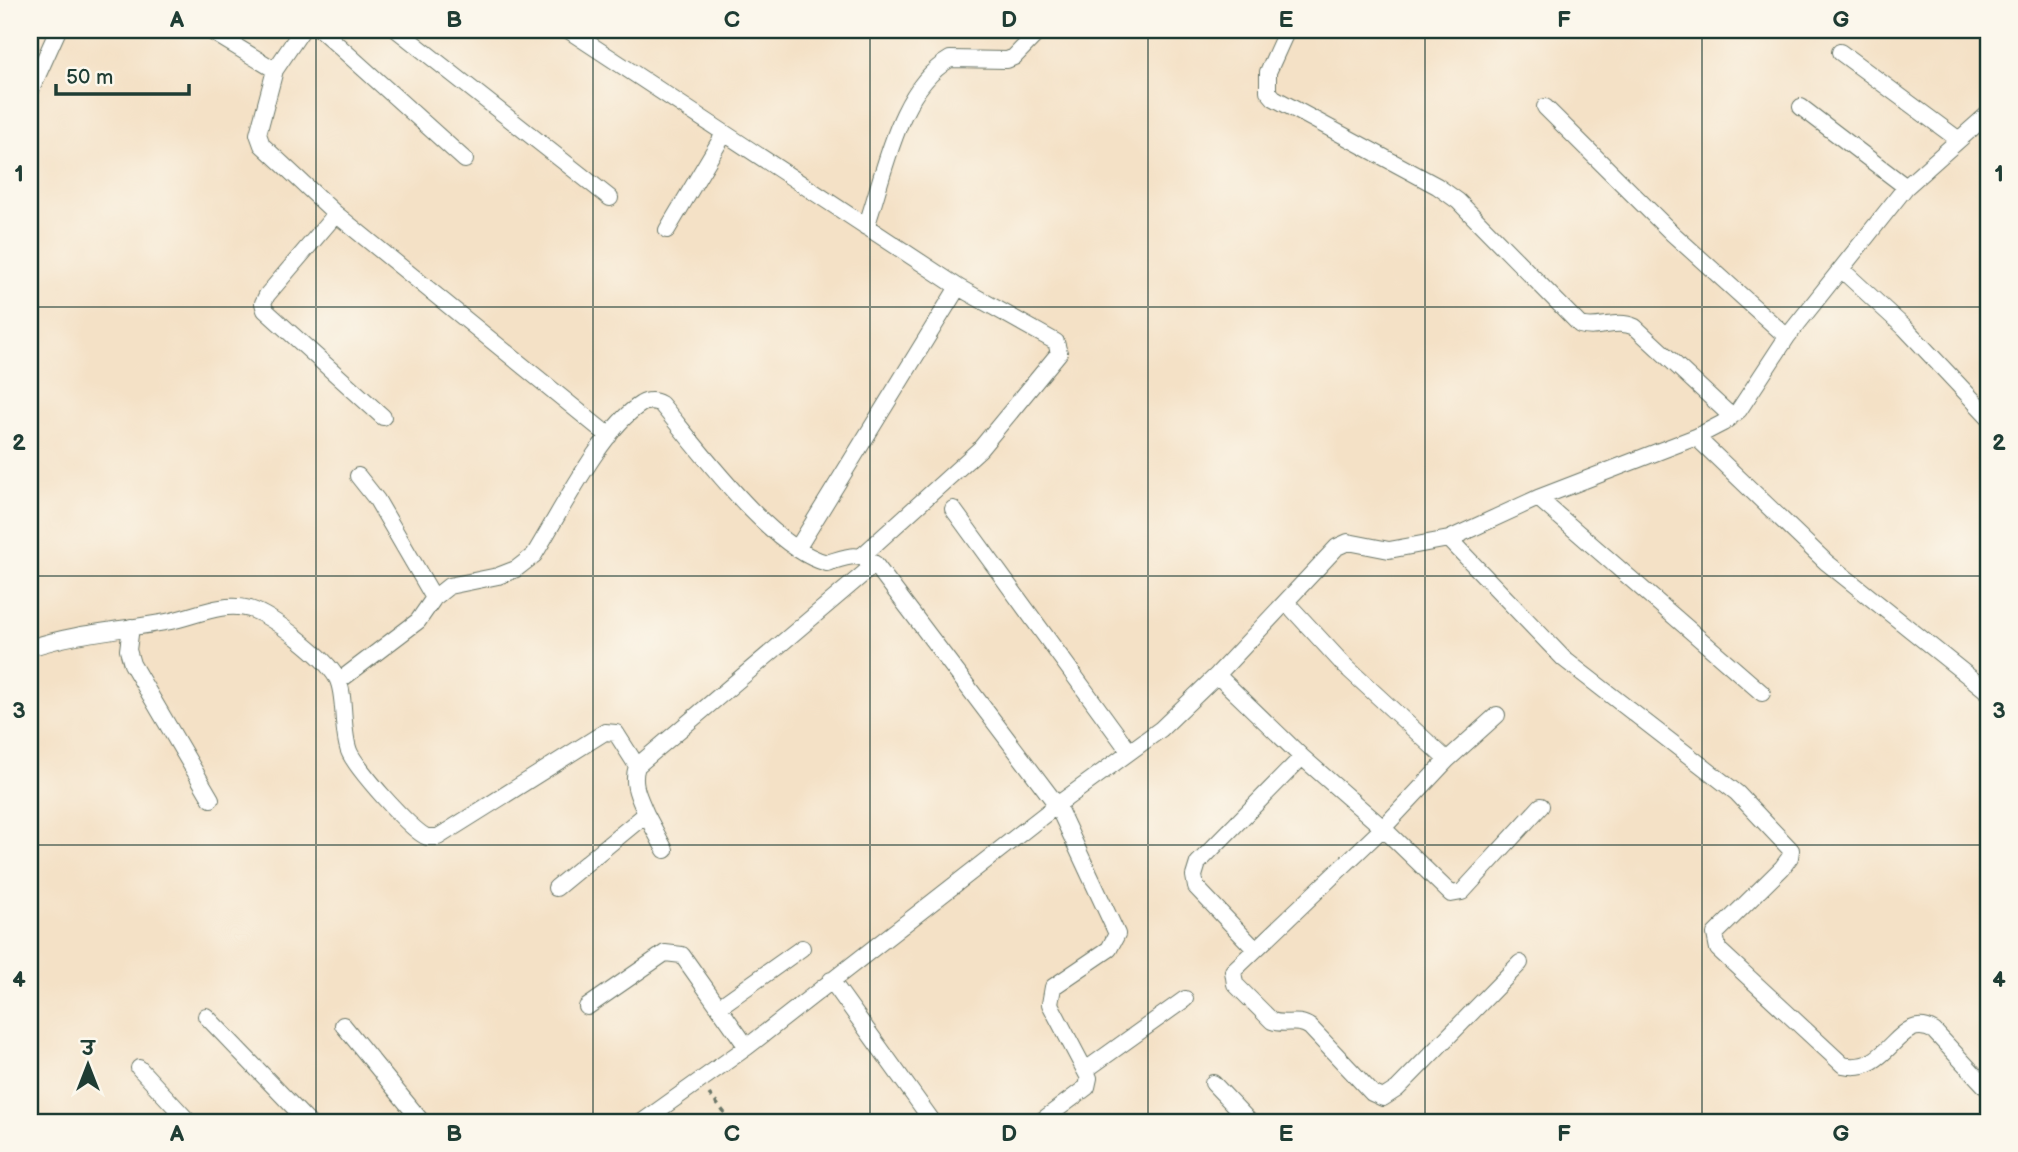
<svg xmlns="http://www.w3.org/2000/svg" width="2018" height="1152" viewBox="0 0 2018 1152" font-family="'Balsamiq Sans','Playpen Sans Deva',sans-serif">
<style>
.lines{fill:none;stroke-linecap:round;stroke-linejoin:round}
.street-casing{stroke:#6a7667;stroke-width:18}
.path{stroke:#6a7667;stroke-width:3.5;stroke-dasharray:5 5;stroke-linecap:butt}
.street{stroke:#fff;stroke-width:16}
.grid{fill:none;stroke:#1f3d34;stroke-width:2;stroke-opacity:0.55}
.neatline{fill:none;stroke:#1f3d34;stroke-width:2.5}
.grid-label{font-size:23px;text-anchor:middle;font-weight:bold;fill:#1f3d34}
</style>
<rect width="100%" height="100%" fill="#fbf7ec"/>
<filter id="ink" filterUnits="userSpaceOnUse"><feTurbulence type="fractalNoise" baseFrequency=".0143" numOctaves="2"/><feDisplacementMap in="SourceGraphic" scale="14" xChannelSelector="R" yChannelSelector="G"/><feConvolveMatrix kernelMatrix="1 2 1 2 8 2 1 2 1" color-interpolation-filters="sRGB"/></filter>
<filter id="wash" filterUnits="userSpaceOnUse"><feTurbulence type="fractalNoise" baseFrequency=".00686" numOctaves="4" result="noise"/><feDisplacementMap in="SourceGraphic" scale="28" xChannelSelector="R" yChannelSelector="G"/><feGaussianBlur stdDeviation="1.57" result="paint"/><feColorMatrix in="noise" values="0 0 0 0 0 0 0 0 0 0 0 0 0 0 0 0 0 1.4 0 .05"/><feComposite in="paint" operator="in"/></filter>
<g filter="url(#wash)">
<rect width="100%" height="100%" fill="#f4e1c6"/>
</g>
<g filter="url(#ink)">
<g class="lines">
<g class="street-casing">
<path id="street" d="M 209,30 L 275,70 L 258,134 L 262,145 L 336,214 L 267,295 L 263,303 L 265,310 L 383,417
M 321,30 L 465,160
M 397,30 L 610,198
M 568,30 L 958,287 L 797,549
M 1287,30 L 1268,72 L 1268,91 L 1274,98 L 1437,186 L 1458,201 L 1580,325 C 1599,331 1615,318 1635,327 L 1731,416
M 1840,52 L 1959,140
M 275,70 L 302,30
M 30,92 L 58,30
M 1545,107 L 1673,234 L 1787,337
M 1801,107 L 1906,187
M 336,214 L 609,436
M 866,227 C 885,173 898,89 950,59 L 1007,60 L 1014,57 L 1040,30
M 667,230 L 724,134
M 1842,270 L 1905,328 L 1988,416
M 1696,437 L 1826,562 L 1987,691
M 358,476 L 377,500 L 434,598
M 1538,498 L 1762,693
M 953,509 L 1129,751
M 1449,539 L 1564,659 L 1737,793 L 1791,850 L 1790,857 L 1782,868 L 1715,934 L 1718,949 L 1843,1065 C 1890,1076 1897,1010 1934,1031 L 1988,1089
M 863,555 L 980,449 L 1059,353 L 1056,342 L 958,287
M 1286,602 L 1344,665 L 1447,760 L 1383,828 L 1451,894 L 1462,892 L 1541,806
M 131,627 L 128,650 L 132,664 L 211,799
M 30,648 C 73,633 122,630 166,622 C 194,617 221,601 250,609 C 273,616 325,657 337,678 C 346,695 341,729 349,751 C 355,767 412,832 427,837 C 428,837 437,837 438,837 L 605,732 L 616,733 L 637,766
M 1217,675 L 1302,757 L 1383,828 L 1233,971 L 1235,984 L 1272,1021 C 1285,1026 1297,1018 1310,1027 L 1372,1093 L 1383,1098 L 1397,1089 L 1520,963
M 339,681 L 418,621 L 434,598 L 449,586 L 498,576 L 516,569 L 534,555 C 559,515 602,428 641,404 C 648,400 654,400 661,404 C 698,448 771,549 827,563 C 847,557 857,551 875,564 L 1057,805 L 1117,934 L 1109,949 L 1053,987 L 1050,1004 L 1089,1078 L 1087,1087 L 1040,1122
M 1447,760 L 1497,715
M 646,814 L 665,850
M 556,888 L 646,814 C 639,797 631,784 637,766 L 875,564
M 1254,948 L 1196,887 L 1194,876 L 1198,863 L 1302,757
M 831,980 L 933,1122
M 587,1007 L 665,953 L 682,955 L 747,1047
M 719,1007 L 802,948
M 206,1016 L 308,1122
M 343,1025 L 422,1122
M 139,1068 L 189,1122
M 1087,1069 L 1185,999
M 1213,1083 L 1250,1122
M 642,1122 L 747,1047 L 1057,805 L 1161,729 L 1217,675 L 1337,547 L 1348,542 L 1389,550 L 1449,539 L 1538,498 L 1696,437 L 1723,423 L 1739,410 L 1787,337 L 1906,187 L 1988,114"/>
</g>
<path class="path" d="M 709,1094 L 732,1122"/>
<use href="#street" class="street"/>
</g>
</g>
<path class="grid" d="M 316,30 L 316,1122M 593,30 L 593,1122M 870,30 L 870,1122M 1148,30 L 1148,1122M 1425,30 L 1425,1122M 1702,30 L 1702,1122M 30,307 L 1988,307M 30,576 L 1988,576M 30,845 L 1988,845"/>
<rect width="2018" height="1152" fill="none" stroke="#fbf7ec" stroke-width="77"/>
<g transform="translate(88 1065)" stroke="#fbf7ec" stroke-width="5" paint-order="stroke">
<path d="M0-5L12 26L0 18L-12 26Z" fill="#1f3d34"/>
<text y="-10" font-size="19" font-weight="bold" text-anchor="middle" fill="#1f3d34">उ</text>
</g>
<path d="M56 84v10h133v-10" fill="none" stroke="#1f3d34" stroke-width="3.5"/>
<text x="66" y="84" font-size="21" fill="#1f3d34" stroke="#fbf7ec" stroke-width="5" paint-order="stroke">50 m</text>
<rect x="38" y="38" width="1942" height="1076" class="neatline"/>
<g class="grid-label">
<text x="177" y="27">A</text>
<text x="454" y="27">B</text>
<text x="732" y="27">C</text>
<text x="1009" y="27">D</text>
<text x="1286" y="27">E</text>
<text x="1564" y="27">F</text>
<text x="1841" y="27">G</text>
<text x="19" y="181">1</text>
<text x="1999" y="181">1</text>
<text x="19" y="450">2</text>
<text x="1999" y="450">2</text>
<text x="19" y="718">3</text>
<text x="1999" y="718">3</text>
<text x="19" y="987">4</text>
<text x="1999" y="987">4</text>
<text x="177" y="1141">A</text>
<text x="454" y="1141">B</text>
<text x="732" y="1141">C</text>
<text x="1009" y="1141">D</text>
<text x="1286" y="1141">E</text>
<text x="1564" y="1141">F</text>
<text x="1841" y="1141">G</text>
</g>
</svg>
